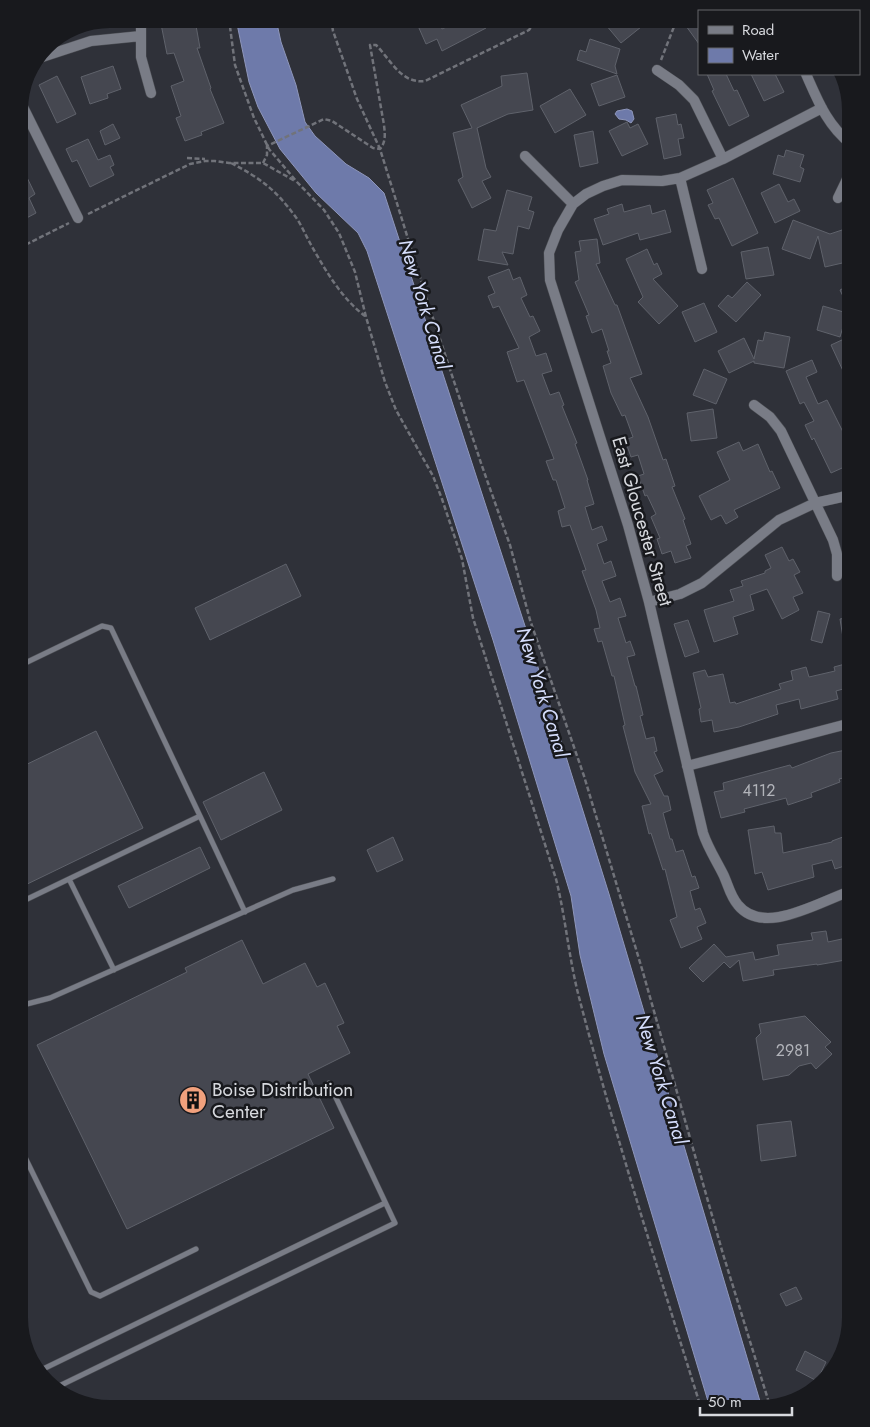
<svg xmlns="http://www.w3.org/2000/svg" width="870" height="1427" viewBox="0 0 870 1427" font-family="Jost,sans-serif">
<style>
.water{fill:#6e7aaa;stroke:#8e96ba}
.building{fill:#454750;stroke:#5f626b}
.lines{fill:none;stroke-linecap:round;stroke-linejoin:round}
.service-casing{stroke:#4d4f55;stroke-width:6}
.minor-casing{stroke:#4d4f55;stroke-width:11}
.path{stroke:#71737a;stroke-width:2.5;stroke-dasharray:5 2.5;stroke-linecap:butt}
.service{stroke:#797c86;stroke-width:5}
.minor{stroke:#797c86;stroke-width:10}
.labels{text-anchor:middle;stroke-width:5;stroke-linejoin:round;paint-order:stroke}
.number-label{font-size:16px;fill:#b2b4ba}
.street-label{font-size:19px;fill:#d7d9de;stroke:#18191d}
.poi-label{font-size:19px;fill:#d7d9de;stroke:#18191d;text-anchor:start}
.water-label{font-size:20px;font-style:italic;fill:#d5ddfb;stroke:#18191d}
</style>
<rect width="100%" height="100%" fill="#2f3139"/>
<path class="water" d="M 236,19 L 276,19 L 281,42 L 296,85 L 305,122 L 315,136 L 346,164 L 369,178 L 384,193 L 526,629 L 609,894 L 762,1408 L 710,1408 L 604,1054 L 580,955 L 571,896 L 493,640 L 367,251 L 358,233 L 316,193 L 280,149 L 258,107 L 249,82 Z
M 627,109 L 632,111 L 634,119 L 631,123 L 626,120 L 619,119 L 615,114 L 617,111 Z"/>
<path class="building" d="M 160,19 L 186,19 L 187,22 L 195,20 L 200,48 L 197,48 L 211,88 L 210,89 L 224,123 L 201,132 L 202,135 L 185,141 L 176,118 L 181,116 L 171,86 L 184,81 L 174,53 L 167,54 Z
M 415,19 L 437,19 L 442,29 L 464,19 L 482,19 L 486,28 L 442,51 L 437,39 L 426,44 Z
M 613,19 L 651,19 L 621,43 L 606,25 Z
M 681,19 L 699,19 L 699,44 Z
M 590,39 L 620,49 L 615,66 L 617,74 L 577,60 L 580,50 L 586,52 Z
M 113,66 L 121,89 L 107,94 L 108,98 L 90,104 L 81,77 Z
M 527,73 L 533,110 L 508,114 L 477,128 L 486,168 L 491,177 L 482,181 L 491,198 L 472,208 L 458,180 L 463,177 L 453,133 L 472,128 L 461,105 L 502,86 L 501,76 Z
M 707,74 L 726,74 L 734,91 L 737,90 L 749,116 L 729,126 L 712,91 L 714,90 Z
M 751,74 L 775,74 L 784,92 L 764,101 Z
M 617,75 L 625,97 L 599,106 L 591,84 Z
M 57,76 L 76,114 L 57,123 L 39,85 Z
M 570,89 L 586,115 L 555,133 L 540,106 Z
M 676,114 L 678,125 L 681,124 L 684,138 L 678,139 L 681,155 L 664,159 L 656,118 Z
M 627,122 L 630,128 L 638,124 L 648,144 L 622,156 L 609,131 Z
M 113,124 L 120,138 L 105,145 L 100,131 Z
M 593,131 L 598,163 L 580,167 L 574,135 Z
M 88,139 L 98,160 L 110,155 L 114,165 L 110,167 L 114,175 L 90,187 L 77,160 L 72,162 L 66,149 Z
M 786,150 L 804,155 L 800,167 L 804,169 L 800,182 L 773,174 L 778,155 L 784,157 Z
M 19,161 L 35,194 L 29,198 L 36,213 L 19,222 Z
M 733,178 L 758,233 L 732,246 L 719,218 L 715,219 L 708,205 L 713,203 L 707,190 Z
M 779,184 L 788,202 L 794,199 L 800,211 L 775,223 L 761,193 Z
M 507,190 L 532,197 L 528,210 L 534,212 L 529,229 L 518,226 L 513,254 L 502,252 L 508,265 L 478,260 L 484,229 L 496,231 Z
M 622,204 L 624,212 L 650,205 L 652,214 L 665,210 L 671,232 L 640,240 L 638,233 L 603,245 L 594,219 L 609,214 L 607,209 Z
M 793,220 L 830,234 L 851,227 L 851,261 L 825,267 L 818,236 L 810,259 L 782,249 Z
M 597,239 L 600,263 L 596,264 L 615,305 L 617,305 L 642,374 L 630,378 L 648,417 L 663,460 L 666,459 L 675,486 L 672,487 L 685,519 L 683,520 L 691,544 L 686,546 L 691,558 L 675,563 L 671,551 L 662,554 L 657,539 L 660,538 L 651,517 L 656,514 L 647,495 L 645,496 L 638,476 L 644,474 L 638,455 L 631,457 L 625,440 L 633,437 L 625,415 L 622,416 L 611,393 L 603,366 L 611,363 L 607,351 L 609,351 L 602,329 L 592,333 L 586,316 L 589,315 L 575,282 L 579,280 L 575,252 L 581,251 L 579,241 Z
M 768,247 L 774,275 L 746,279 L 741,252 Z
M 647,249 L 654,265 L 657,263 L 662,274 L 653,279 L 678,306 L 659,324 L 638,302 L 643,297 L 626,259 Z
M 509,269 L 513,280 L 520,277 L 527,295 L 521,298 L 530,317 L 533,316 L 540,331 L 529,337 L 536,356 L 546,353 L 552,371 L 542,374 L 550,395 L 559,392 L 564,405 L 562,406 L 577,443 L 575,444 L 588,480 L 587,480 L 594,504 L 585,507 L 592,530 L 602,526 L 607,540 L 597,544 L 604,564 L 611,561 L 616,576 L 602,581 L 610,602 L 620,598 L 626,616 L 618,618 L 626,643 L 630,641 L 635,655 L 627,657 L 635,686 L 636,686 L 643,715 L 640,716 L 646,739 L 654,737 L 657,751 L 654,752 L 663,771 L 654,775 L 664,796 L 668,796 L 671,810 L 663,813 L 670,839 L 672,839 L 676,852 L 683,850 L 692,877 L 695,876 L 699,888 L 690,891 L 695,910 L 700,908 L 706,923 L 697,927 L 702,939 L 681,948 L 670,920 L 677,917 L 665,869 L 663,870 L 651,833 L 649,834 L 642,806 L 651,804 L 635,772 L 623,726 L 625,725 L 614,676 L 612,676 L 602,641 L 598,642 L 594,629 L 600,628 L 596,610 L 582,571 L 586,570 L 570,525 L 562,527 L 558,511 L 565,508 L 556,480 L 553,480 L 546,461 L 554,459 L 524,380 L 517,382 L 507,352 L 519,348 L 499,306 L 493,308 L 488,296 L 495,293 L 488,277 Z
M 747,282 L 761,295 L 736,322 L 718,306 L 728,295 L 732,298 Z
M 851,284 L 851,313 L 840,290 Z
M 704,303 L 717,332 L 695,342 L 682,312 Z
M 823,306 L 847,313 L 840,337 L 817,330 Z
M 765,332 L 790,337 L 784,368 L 754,363 L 754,361 L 729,373 L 718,351 L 744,338 L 754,359 L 758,340 L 763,341 Z
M 844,339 L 851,353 L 851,369 L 844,373 L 831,345 Z
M 812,360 L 817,372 L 806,377 L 818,404 L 827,400 L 848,442 L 851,440 L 851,464 L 831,473 L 814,438 L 812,440 L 805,425 L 814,421 L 804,402 L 800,404 L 786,371 Z
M 704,369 L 727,379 L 716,404 L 693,395 Z
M 713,409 L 717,438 L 691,441 L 687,413 Z
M 739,442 L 743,451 L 758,444 L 770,472 L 772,471 L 780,488 L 734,510 L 738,517 L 726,524 L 721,515 L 711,520 L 699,496 L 730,480 L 717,452 Z
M 782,547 L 789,561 L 793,559 L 800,572 L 794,575 L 803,593 L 793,597 L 799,610 L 782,619 L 767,589 L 750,595 L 754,610 L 733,617 L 738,634 L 714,642 L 704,610 L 734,601 L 730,590 L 743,586 L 741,581 L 765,573 L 765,571 L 771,568 L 765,555 Z
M 286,564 L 301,596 L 210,640 L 195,608 Z
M 818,611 L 830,614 L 822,643 L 811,640 Z
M 851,617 L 851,655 L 846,656 L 840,619 Z
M 688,620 L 699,652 L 685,657 L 674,624 Z
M 845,664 L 850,687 L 836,691 L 838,699 L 801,709 L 799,699 L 776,705 L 778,714 L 739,727 L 714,732 L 712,720 L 701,722 L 699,709 L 701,708 L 693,673 L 705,670 L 708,677 L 723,674 L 730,703 L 735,702 L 736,704 L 781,689 L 779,684 L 793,680 L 791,671 L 806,667 L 809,677 L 835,671 L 834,667 Z
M 96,731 L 143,828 L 19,888 L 19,768 Z
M 851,749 L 851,776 L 839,779 L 840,782 L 811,793 L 812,797 L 788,805 L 786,798 L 744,809 L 745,812 L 721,818 L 714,792 L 724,790 L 723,783 L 790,765 L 792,768 L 831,753 Z
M 264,772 L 282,810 L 221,840 L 203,802 Z
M 774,826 L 775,833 L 781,833 L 783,853 L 832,842 L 832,841 L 851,834 L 851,864 L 835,869 L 832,860 L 812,865 L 814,877 L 768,890 L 762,872 L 755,874 L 748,830 Z
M 393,837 L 403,860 L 377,872 L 367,850 Z
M 200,847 L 210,868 L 129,908 L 118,886 Z
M 826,931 L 828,942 L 851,937 L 851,959 L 817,965 L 817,964 L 773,970 L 774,975 L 743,981 L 739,960 L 730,968 L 724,962 L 703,982 L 689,968 L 714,944 L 726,957 L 753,952 L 755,960 L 779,955 L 777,945 L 813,940 L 811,933 Z
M 242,940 L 263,984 L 305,963 L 317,987 L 325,983 L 344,1023 L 337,1026 L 350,1053 L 308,1074 L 334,1128 L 127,1229 L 37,1045 L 187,972 L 185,968 Z
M 805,1016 L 831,1042 L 825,1047 L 832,1054 L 816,1069 L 811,1063 L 799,1066 L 789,1075 L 763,1080 L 756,1038 L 761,1033 L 759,1024 Z
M 791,1121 L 796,1156 L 761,1161 L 757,1125 Z
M 796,1287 L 802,1299 L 786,1306 L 780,1294 Z
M 805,1351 L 826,1362 L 817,1381 L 796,1370 Z"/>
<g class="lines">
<g class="service-casing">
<path id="service" d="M 19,666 L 102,626 L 111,628 L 200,816
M 69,879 L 114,970
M 19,903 L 200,816 L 245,912
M 19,1006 L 50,998 L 293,890 L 333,879
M 19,1145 L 91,1292 L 100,1296 L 196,1249
M 39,1371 L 385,1203
M 55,1388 L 395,1223 L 329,1083"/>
</g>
<g class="minor-casing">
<path id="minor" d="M 141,19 L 141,57 L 151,93
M 39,58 L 91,41 L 141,36
M 657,70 L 679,85 L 694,100 L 723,159
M 806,74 C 818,101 827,125 851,144
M 20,101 L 78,218
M 822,108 L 723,159 L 680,178 L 662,181 L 622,180 L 603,186 L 586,194 L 573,204 L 558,230 L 549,253 L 550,280 L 628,525 L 649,602 L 703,833 C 708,848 716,860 723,874 C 728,884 730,896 738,905 C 764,937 820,901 851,891
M 525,156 L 573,204
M 680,178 L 702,269
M 838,198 L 851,171
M 754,405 L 770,417 L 781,431 L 833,540 L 837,554 L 837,576
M 649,602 L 680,594 L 702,583 L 779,520 L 815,503 L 842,497 L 851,493
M 687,766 L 851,723"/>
</g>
<path class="path" d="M 229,19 L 235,65 L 254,118 L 269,149 L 297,182 L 324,210 L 339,233 L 355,272 L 366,317 L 385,382 L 396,410 L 433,476 L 442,499 L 462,559 L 473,618 L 556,879 C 566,919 569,961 580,1001 C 616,1138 659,1273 701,1408
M 331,19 L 333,31 L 357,99 L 380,149 L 429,306 L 482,466 L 510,545 L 530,620 L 584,776 L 642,969 L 723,1254 L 770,1406
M 661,60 L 677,19
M 187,158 L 205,159
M 231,163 C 260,178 275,189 295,216 C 301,224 305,234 310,243 C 324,268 341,298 365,316
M 263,163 L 267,155 L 267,146 L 324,119 L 332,121 L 373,148 L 380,149 C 386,142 385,134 384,125 L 370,45 L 376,45 C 391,60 401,84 425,81 L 529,30 L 537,19
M 88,214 L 190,164 L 205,161 L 215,161 L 229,163 L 263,163 L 295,181
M 19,248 L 69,223"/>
<use href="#service" class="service"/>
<use href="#minor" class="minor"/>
</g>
<defs>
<g id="building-disc" transform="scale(1.4375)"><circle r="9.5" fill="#f1a17d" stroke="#18191d"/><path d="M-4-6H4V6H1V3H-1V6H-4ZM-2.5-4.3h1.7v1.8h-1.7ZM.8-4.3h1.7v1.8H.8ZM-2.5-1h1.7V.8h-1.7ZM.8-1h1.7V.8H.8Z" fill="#111"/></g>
</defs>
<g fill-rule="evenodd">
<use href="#building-disc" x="193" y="1100"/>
</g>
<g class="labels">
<g class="number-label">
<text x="759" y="796">4112</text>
<text x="793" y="1056">2981</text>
</g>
<g class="street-label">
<text transform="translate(643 521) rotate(74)" y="7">East Gloucester Street</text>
</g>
<g class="poi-label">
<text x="212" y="1096">Boise Distribution<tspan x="212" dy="22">Center</tspan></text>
</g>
<g class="water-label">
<text transform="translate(425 304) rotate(73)" y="7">New York Canal</text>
<text transform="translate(543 692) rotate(73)" y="7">New York Canal</text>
<text transform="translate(662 1079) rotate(73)" y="7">New York Canal</text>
</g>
</g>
<path d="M0 0H870V1427H0ZM110 28H760A82 82 0 0 1 842 110V1318A82 82 0 0 1 760 1400H110A82 82 0 0 1 28 1318V110A82 82 0 0 1 110 28Z" fill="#18191d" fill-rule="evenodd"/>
<rect x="698" y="10" width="162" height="65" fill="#18191d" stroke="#64666a"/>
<rect x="708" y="26" width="25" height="8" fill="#797c86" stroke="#64666a"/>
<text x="742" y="35" font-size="15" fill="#d7d9de">Road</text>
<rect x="708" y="48" width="25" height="15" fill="#6e7aaa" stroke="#64666a"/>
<text x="742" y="60" font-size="15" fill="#d7d9de">Water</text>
<path d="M700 1407v8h92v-8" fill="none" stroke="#d7d9de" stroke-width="2.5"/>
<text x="708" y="1407" font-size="15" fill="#d7d9de" stroke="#18191d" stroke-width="4" paint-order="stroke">50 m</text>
</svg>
